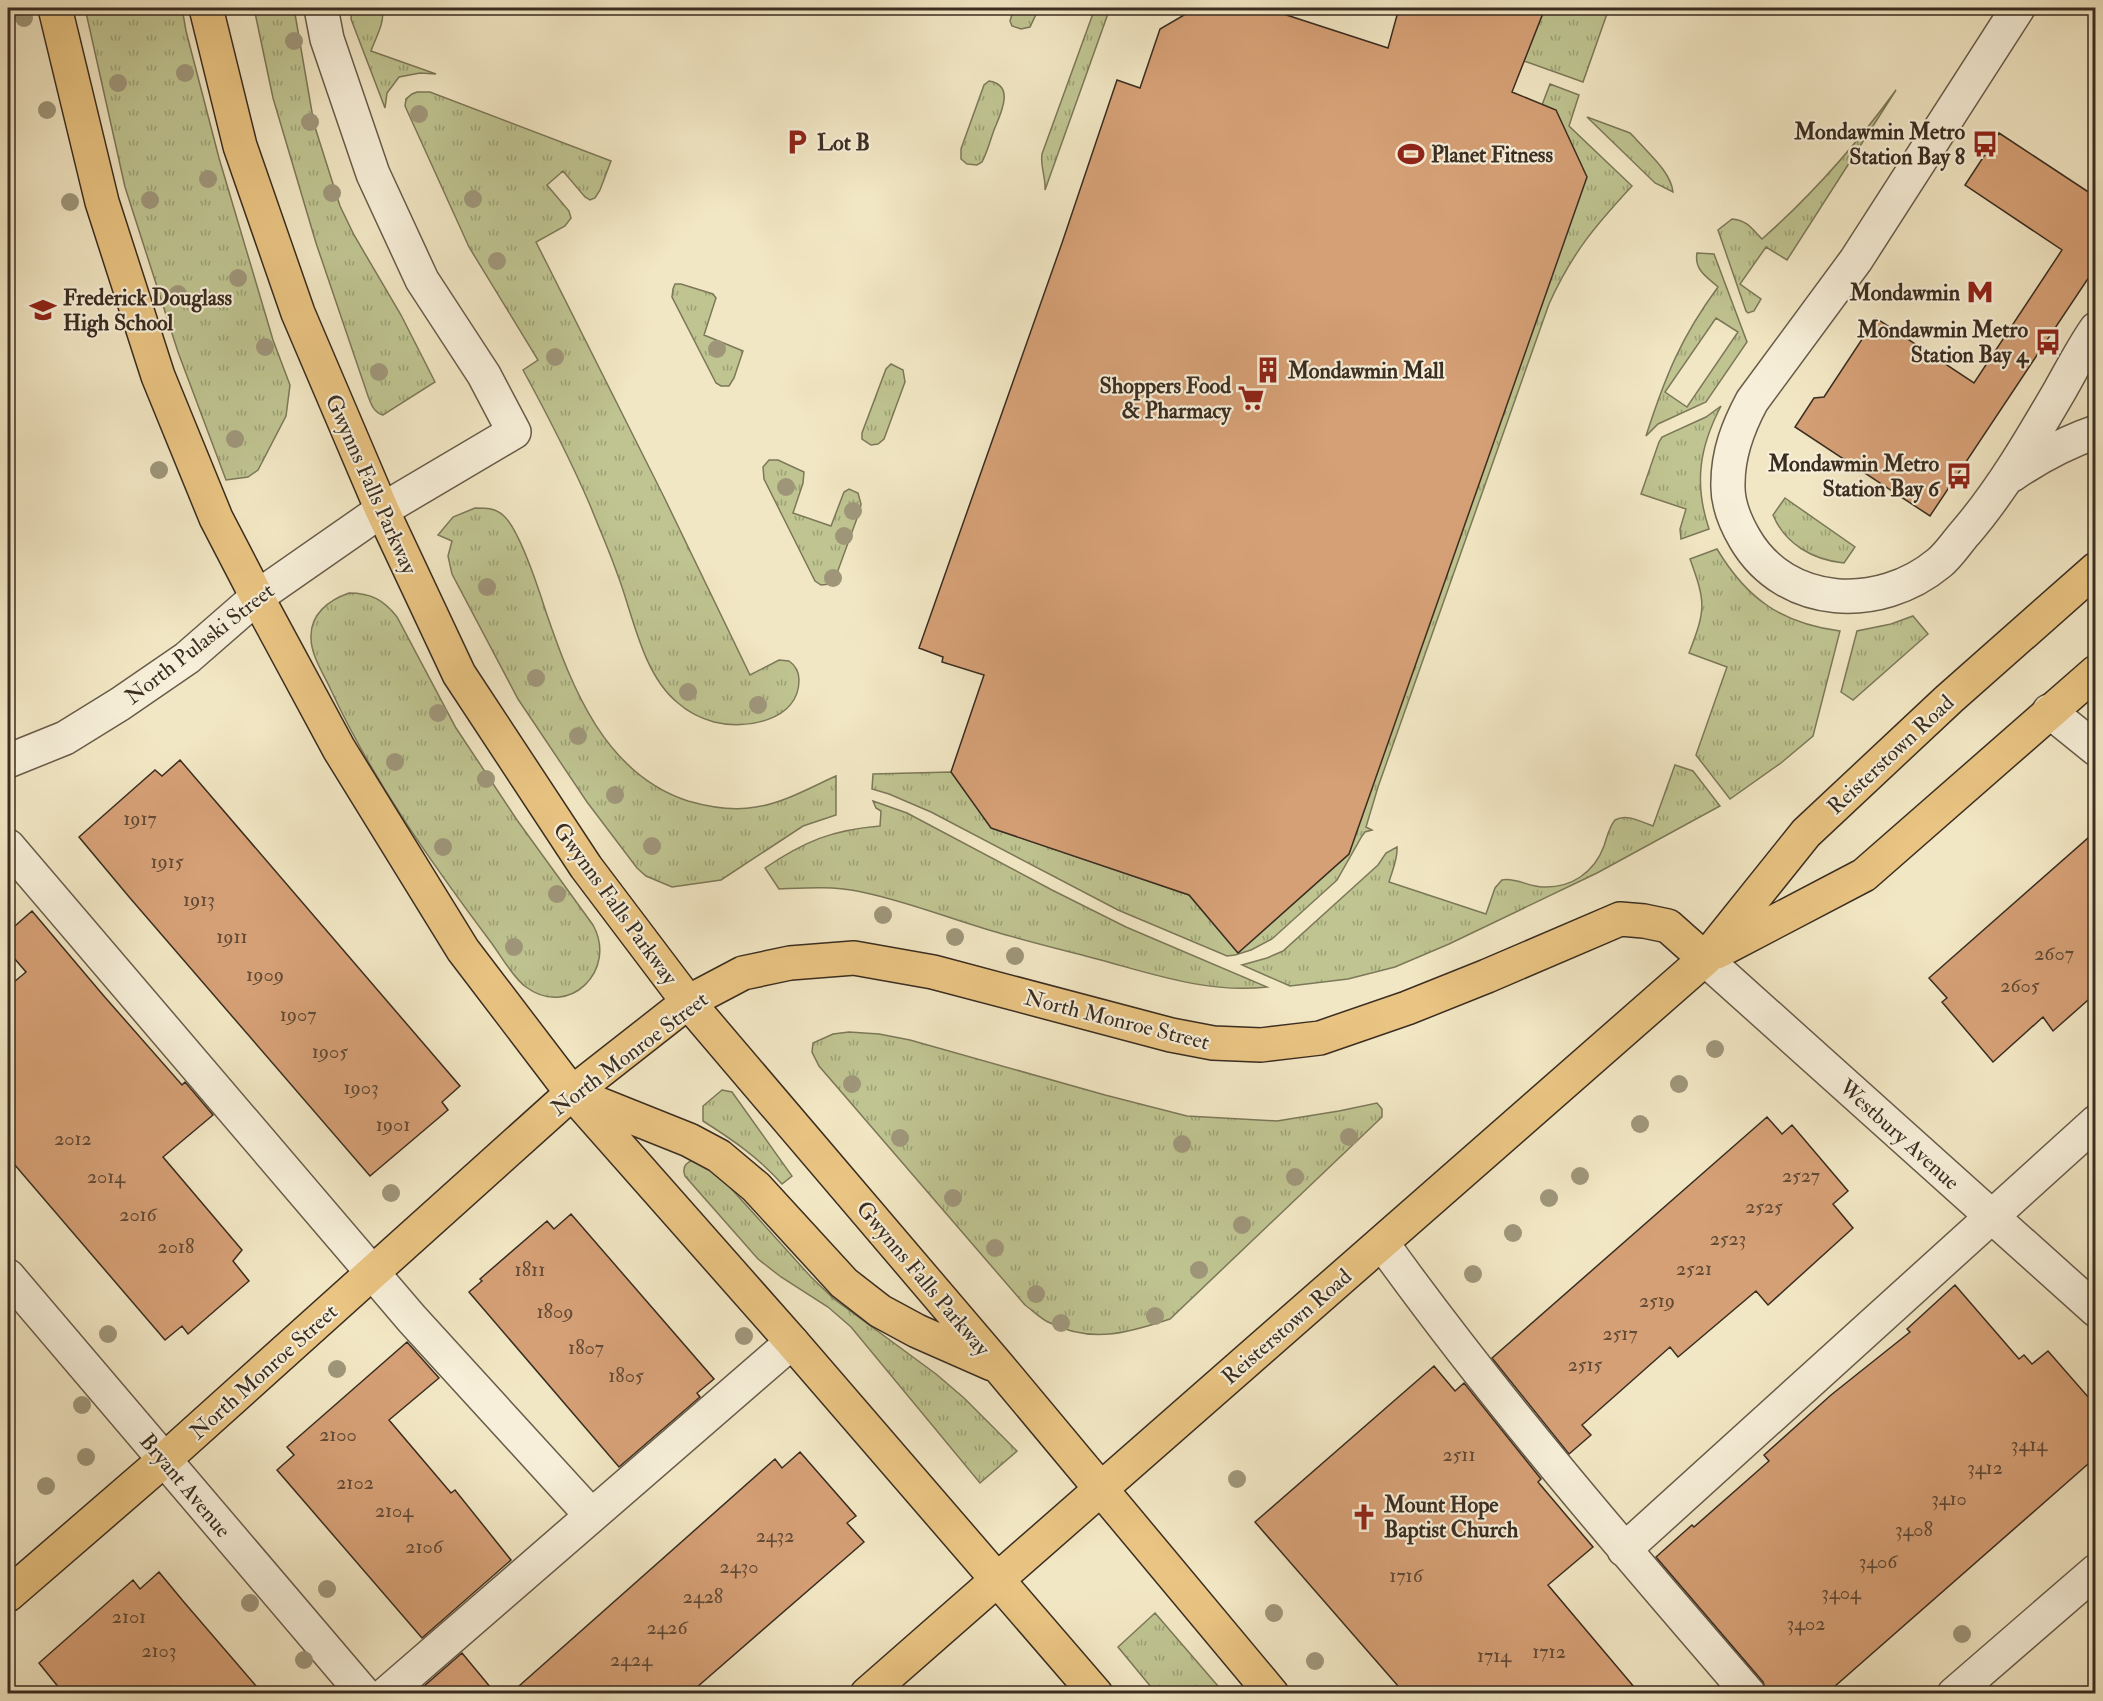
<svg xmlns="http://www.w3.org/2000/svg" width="2103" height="1701" viewBox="0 0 2103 1701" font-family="'IM FELL Double Pica',serif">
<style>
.grass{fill:url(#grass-tufts);stroke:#7c7859;stroke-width:1.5;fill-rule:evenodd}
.building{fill:#d6a076;stroke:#3a2d21;stroke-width:1.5}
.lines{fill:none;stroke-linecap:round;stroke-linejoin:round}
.minor-casing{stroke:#685c4a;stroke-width:36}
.major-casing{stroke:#3a2d21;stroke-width:36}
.minor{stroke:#f7efd9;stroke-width:33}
.major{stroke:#e9c482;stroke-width:33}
.tree{fill:#9f967a}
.labels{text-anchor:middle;stroke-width:4.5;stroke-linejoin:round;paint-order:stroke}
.number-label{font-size:20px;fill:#614a36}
.poi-label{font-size:22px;font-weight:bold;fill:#3a2d21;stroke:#f7efd9;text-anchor:end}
.street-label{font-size:22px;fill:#3a2d21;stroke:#f7efd9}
</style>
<defs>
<pattern id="grass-tufts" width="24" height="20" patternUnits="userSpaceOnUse" patternTransform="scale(1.5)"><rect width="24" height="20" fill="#bfc491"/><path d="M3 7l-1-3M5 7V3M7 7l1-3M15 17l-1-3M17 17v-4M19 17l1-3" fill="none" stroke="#9ca076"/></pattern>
</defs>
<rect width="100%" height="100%" fill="#f2e7c4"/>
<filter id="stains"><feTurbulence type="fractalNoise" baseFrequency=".00333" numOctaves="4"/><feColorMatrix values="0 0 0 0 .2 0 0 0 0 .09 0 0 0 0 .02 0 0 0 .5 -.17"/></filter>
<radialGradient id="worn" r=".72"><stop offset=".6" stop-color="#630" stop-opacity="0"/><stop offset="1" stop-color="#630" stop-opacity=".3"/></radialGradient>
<path class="grass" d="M 85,8 L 182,8 L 186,31 L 219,158 L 273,340 L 290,385 L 286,416 L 258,470 L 248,477 L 226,480 L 178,352 L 125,187 Z
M 254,8 L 294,8 L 314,124 L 340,206 L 354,235 L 401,315 L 435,382 L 383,415 C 374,413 371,404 368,396 L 316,243 L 273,98 Z
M 352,8 L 381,8 C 387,19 375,39 371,51 L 436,74 L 420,73 L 399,77 L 387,93 L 385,108 L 351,19 Z
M 1014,8 L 1039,8 L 1030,27 L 1021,29 L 1012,26 L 1010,21 Z
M 1095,8 L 1110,8 L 1045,190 C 1046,177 1040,167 1042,154 Z
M 1545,8 L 1609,8 L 1583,82 L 1524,61 Z
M 989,81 C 1016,85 1000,115 994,130 C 990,141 987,153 982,162 L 977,165 L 967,164 L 961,159 L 961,149 L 984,85 Z
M 1550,84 L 1579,95 L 1569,126 L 1632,186 C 1595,226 1572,253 1549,304 L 1378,787 L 1366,827 L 1372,830 L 1365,832 L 1362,836 L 1337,880 L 1272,939 L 1251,950 L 1235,955 L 1227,956 L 1118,910 L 931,812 L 889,794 L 872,789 L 873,774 L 951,772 L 992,828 L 1189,895 L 1238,953 L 1349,854 L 1542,105 Z
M 1896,90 L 1787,260 L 1766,247 L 1740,284 L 1761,299 L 1754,311 L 1748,313 L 1746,311 L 1718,230 L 1732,219 C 1747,220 1752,229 1762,239 C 1813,194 1856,145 1896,90 Z
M 417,92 L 430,92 L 611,161 L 600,190 L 595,198 L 590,200 L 585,197 L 563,171 L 547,185 L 569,211 L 571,218 L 565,226 L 536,242 L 663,495 L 750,675 L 779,660 L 789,661 C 795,665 799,672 799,680 C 799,721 745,730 714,722 C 700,718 688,712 678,703 C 642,674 633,614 617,573 C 609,550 599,528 590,505 C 570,459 547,414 523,370 L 538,360 L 469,247 L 405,106 L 406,99 L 412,94 Z
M 1587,117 L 1630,133 L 1635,138 C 1648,153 1671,172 1673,192 L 1655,183 Z
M 1697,253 L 1714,254 L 1747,342 L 1706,402 L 1658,424 L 1646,436 C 1665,377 1681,337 1718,287 C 1707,277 1694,270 1697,253 ZM 1716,318 L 1738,332 L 1687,407 L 1665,392 Z
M 675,284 L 681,284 L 713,294 L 716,298 L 704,335 L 743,351 L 734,378 L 729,386 L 721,386 L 716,383 L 672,297 L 673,289 Z
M 891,364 L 903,370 L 905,382 L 884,439 L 878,444 L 871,445 L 862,439 L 862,433 L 886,369 Z
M 1721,406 C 1699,448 1694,484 1709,529 L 1681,539 L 1680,529 L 1686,509 L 1641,494 L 1659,442 L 1662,437 L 1706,417 Z
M 769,460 L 778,460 L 804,472 L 803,483 L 793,513 L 831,526 L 844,492 L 849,489 L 858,493 L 861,504 L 860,510 L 836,576 L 830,584 L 821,585 L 815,581 L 764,479 L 763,467 Z
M 1785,498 L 1855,547 L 1844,563 C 1813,560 1785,544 1773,515 Z
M 475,508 C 486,508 496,508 504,516 C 520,531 539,590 546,612 C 572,688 605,774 688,801 C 709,807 734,811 756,807 C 784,803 811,787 836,776 L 836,815 L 803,826 L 721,880 L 672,887 L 646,876 L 637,868 L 587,802 L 518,699 L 452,574 L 448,556 L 452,541 L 438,535 L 453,517 Z
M 1717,549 C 1747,599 1781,623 1840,631 L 1813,736 L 1781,763 L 1730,799 L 1696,755 L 1727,667 L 1689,653 C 1706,609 1706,603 1690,559 Z
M 349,593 C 371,593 384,600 397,617 L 456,728 L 517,820 L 593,925 C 618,970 569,1019 526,987 C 513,978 500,954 490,941 C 430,861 372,779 330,688 C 323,673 311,655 311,638 C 310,614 329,600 349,593 Z
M 1913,616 L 1928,634 L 1853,700 L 1841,692 L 1857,631 L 1891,624 Z
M 1675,765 L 1693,771 L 1720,806 L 1597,873 L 1449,944 L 1395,967 L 1348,979 L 1290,986 L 1242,965 L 1267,958 L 1283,951 L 1378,865 L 1386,853 L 1397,847 C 1398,859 1392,871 1389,882 L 1486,914 L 1495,888 L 1502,880 C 1515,877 1529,887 1543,887 C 1571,888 1594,873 1604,846 C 1607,837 1609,827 1615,820 C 1627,813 1641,822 1653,826 Z
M 873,801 L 907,813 L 1052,890 L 1126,927 L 1267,987 C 1215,993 1165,978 1115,964 C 1076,953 1036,944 996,932 C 950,919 904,900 857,891 C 831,886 805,888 779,889 L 765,868 C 805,841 832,830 880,826 L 881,811 L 876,808 Z
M 849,1032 L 879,1034 L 910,1040 L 1105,1095 L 1187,1116 L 1277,1121 L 1339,1111 L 1377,1103 L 1382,1109 L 1382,1117 L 1170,1319 C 1128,1333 1091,1344 1048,1322 C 1040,1318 1032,1310 1025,1305 L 819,1066 L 812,1052 L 813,1043 L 833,1034 Z
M 722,1090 L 732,1092 L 792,1176 L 782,1184 C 759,1158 733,1140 703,1121 L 703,1106 Z
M 693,1160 L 705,1165 L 727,1184 L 811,1277 L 834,1299 L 936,1374 L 964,1398 L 1017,1451 L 980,1483 L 851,1327 L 828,1307 L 781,1277 L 758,1259 L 685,1176 C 682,1168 685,1163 693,1160 Z
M 1155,1613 L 1224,1693 L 1156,1693 L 1118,1647 Z"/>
<path class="building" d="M 1196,8 L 1265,8 L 1388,48 L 1399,8 L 1545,8 L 1512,92 L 1556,110 L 1587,177 L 1349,854 L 1238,953 L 1189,895 L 991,828 L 951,772 L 984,675 L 942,662 L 943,657 L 919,648 L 1062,243 L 1117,80 L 1140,88 L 1160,29 Z
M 1999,133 L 2096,197 L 2096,273 L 2093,271 L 1930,516 L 1795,427 L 1814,398 L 1824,397 L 1876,318 L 1974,383 L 2062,250 L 1965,185 Z
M 180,760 L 460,1086 L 442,1102 L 448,1110 L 370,1176 L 130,898 L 79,837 L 155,770 L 162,776 Z
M 2096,831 L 2096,993 L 2053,1031 L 2043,1017 L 1993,1062 L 1942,1002 L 1947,998 L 1929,978 Z
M 32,911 L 103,995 L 182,1085 L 185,1082 L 213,1115 L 163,1157 L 242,1250 L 233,1261 L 249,1281 L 188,1334 L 182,1326 L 165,1340 L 8,1157 L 8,987 L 26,972 L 8,951 L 8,932 Z
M 1767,1117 L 1782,1134 L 1792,1125 L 1848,1191 L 1833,1204 L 1853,1228 L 1768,1305 L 1756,1291 L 1678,1357 L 1670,1347 L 1582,1425 L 1591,1435 L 1569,1454 L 1492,1358 Z
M 571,1214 L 714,1379 L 697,1393 L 700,1397 L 619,1467 L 469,1292 L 482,1281 L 480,1279 L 547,1221 L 554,1229 Z
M 1955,1285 L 2019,1359 L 2024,1355 L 2032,1364 L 2048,1351 L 2096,1406 L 2096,1457 L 1826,1694 L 1767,1694 L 1763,1682 L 1656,1557 L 1692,1525 L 1694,1527 L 1769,1461 L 1764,1455 L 1831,1395 L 1910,1332 L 1907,1329 Z
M 407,1342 L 439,1378 L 389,1420 L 451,1493 L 455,1490 L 511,1560 L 422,1638 L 277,1470 L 294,1455 L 287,1447 Z
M 1434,1366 L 1455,1391 L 1464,1383 L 1541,1479 L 1538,1482 L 1593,1547 L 1548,1585 L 1640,1694 L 1405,1694 L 1255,1522 Z
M 800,1452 L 856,1516 L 847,1523 L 864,1542 L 689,1694 L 510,1694 L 775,1459 L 782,1468 Z
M 159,1572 L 183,1601 L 263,1694 L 64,1694 L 39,1663 L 133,1580 L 140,1589 Z
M 462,1653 L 496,1694 L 415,1694 Z"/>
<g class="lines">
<g class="minor-casing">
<path id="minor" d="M 2018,8 L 1856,260 L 1752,401 C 1738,427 1728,453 1728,483 C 1727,503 1735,522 1745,539 C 1786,609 1880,612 1939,563 C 1949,555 1957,542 1966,532 C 2002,490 2031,440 2059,392 C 2071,371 2082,349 2096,329
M 2012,475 C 2040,456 2064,443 2096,432
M 2049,711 L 2096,749
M 8,761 L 65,738 L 120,704 L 187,658 L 257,597 L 382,510 L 514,432 L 484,375 L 422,280 L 373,174 L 327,39 L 321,8
M 8,846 L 412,1319 L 591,1515
M 1705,959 L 2096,1310
M 1382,1243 C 1495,1400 1622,1547 1749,1694
M 8,1276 L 364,1694
M 1624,1550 L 2096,1122
M 386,1694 L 792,1342
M 1954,1694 L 2096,1571"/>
</g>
<g class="major-casing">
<path id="major" d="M 55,8 L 102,202 L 158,376 L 216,518 L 257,597 L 339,749 L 463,950 L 572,1093 L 792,1342 L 1096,1694
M 206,8 L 240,146 L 298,313 L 382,510 L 459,674 L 586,867 L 688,1002 L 999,1367 L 1272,1694
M 1717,952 L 1864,875 L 2096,672
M 579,1096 L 689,1140 L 719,1156 L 756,1187 L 844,1283 L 880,1311 L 917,1331 L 992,1364
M 8,1595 L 164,1460 L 572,1093 L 688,1002 L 743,973 L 790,963 L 854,958 L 933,972 L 1171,1035 L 1213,1043 L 1261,1045 L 1320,1038 L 1407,1008 L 1487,976 L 1620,919 L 1644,921 L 1668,926 L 1705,959
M 867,1694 L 1705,959 L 1806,833 L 1949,699 L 2096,569"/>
</g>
<use href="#minor" class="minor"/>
<use href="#major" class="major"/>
</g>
<g class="tree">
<circle cx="24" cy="18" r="9"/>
<circle cx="294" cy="41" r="9"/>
<circle cx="185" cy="73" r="9"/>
<circle cx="118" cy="83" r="9"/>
<circle cx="47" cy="110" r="9"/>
<circle cx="419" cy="114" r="9"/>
<circle cx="310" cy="122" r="9"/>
<circle cx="208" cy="179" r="9"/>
<circle cx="332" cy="193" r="9"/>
<circle cx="473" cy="199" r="9"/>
<circle cx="150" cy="200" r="9"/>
<circle cx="70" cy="202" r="9"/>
<circle cx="497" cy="261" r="9"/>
<circle cx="238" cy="278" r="9"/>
<circle cx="178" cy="294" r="9"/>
<circle cx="265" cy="347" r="9"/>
<circle cx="717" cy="349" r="9"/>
<circle cx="555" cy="357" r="9"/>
<circle cx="379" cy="372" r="9"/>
<circle cx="235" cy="439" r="9"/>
<circle cx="159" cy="470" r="9"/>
<circle cx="786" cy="487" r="9"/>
<circle cx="853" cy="511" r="9"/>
<circle cx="844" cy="536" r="9"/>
<circle cx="833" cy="578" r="9"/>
<circle cx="487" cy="587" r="9"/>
<circle cx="536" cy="678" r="9"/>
<circle cx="688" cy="692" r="9"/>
<circle cx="758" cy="705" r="9"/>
<circle cx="438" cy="713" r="9"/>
<circle cx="578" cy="736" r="9"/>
<circle cx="395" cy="762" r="9"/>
<circle cx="486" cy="779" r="9"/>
<circle cx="615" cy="795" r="9"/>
<circle cx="652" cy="846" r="9"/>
<circle cx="443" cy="847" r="9"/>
<circle cx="557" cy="894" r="9"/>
<circle cx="883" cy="915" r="9"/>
<circle cx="955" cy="937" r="9"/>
<circle cx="514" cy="947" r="9"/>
<circle cx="1015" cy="956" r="9"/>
<circle cx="1715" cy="1049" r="9"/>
<circle cx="852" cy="1084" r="9"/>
<circle cx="1679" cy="1084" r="9"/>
<circle cx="1640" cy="1124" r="9"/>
<circle cx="1349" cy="1137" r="9"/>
<circle cx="900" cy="1138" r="9"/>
<circle cx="1182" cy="1144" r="9"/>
<circle cx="1580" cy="1176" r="9"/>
<circle cx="1295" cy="1177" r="9"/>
<circle cx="391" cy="1193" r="9"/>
<circle cx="953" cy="1198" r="9"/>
<circle cx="1549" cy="1198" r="9"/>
<circle cx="1242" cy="1225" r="9"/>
<circle cx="1513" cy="1233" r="9"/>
<circle cx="995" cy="1248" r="9"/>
<circle cx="1199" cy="1270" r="9"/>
<circle cx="1473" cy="1274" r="9"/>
<circle cx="1036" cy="1294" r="9"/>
<circle cx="1155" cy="1316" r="9"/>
<circle cx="1061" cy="1323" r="9"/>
<circle cx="108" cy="1334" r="9"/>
<circle cx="744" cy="1336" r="9"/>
<circle cx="337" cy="1369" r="9"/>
<circle cx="82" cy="1405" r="9"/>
<circle cx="86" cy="1457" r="9"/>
<circle cx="1237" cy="1479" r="9"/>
<circle cx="46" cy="1486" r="9"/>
<circle cx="327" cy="1589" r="9"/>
<circle cx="250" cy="1603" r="9"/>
<circle cx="1274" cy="1613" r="9"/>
<circle cx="1962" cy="1634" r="9"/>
<circle cx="304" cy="1660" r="9"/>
<circle cx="1315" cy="1661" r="9"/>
</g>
<defs>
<g id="parking-bare" transform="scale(2.07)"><path d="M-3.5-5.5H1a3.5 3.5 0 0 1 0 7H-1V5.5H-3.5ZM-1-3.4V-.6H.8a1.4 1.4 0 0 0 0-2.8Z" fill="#8f2418" stroke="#f7efd9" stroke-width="2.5" paint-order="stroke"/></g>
<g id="bus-bare" transform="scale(2.07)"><path d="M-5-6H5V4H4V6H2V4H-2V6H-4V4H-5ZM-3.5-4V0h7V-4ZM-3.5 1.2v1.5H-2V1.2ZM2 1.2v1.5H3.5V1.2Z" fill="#8f2418" stroke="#f7efd9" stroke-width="2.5" paint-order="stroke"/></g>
<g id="stadium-bare" transform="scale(2.07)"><path d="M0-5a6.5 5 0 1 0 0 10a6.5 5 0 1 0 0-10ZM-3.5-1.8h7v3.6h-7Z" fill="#8f2418" stroke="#f7efd9" stroke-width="2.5" paint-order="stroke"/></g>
<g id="metro-bare" transform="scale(2.07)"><path d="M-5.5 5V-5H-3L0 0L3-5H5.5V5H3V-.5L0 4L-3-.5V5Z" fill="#8f2418" stroke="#f7efd9" stroke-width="2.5" paint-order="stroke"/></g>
<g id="school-bare" transform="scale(2.07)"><path d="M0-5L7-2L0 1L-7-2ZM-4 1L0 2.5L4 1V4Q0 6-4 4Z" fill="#8f2418" stroke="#f7efd9" stroke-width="2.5" paint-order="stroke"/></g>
<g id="building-bare" transform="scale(2.07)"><path d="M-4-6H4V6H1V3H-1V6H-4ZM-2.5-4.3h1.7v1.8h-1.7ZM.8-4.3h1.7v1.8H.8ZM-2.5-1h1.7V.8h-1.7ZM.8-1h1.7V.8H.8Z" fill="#8f2418" stroke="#f7efd9" stroke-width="2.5" paint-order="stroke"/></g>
<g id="supermarket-bare" transform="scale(2.07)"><path d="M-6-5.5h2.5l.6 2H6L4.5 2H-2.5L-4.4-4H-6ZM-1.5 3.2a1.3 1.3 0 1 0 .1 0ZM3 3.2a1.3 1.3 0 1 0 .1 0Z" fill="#8f2418" stroke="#f7efd9" stroke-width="2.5" paint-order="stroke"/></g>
<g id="church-bare" transform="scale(2.07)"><path d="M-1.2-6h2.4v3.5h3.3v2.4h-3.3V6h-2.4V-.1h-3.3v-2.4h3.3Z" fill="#8f2418" stroke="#f7efd9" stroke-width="2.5" paint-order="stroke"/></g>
</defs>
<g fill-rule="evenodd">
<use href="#parking-bare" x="797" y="142"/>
<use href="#bus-bare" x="1985" y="144"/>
<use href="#stadium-bare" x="1411" y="154"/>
<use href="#metro-bare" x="1980" y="292"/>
<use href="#school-bare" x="43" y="310"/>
<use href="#bus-bare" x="2048" y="342"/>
<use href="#building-bare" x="1268" y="370"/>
<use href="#supermarket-bare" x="1251" y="398"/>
<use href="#bus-bare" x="1959" y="476"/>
<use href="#church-bare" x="1364" y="1517"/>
</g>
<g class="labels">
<g class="number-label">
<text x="140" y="825">1917</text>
<text x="167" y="868">1915</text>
<text x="199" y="906">1913</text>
<text x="232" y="943">1911</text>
<text x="2054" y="960">2607</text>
<text x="265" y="981">1909</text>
<text x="2020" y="992">2605</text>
<text x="298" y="1021">1907</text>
<text x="330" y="1058">1905</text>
<text x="361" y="1094">1903</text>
<text x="393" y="1131">1901</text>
<text x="73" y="1145">2012</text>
<text x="1801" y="1182">2527</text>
<text x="106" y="1183">2014</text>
<text x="1764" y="1213">2525</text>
<text x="138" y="1221">2016</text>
<text x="1728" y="1245">2523</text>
<text x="176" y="1253">2018</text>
<text x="1694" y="1275">2521</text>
<text x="530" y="1276">1811</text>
<text x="1657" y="1307">2519</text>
<text x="555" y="1318">1809</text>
<text x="1620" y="1340">2517</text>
<text x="586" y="1354">1807</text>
<text x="1585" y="1371">2515</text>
<text x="626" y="1382">1805</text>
<text x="338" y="1441">2100</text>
<text x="2029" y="1451">3414</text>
<text x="1459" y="1461">2511</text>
<text x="1985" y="1474">3412</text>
<text x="355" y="1489">2102</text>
<text x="1949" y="1505">3410</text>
<text x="394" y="1517">2104</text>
<text x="1914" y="1536">3408</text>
<text x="775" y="1542">2432</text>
<text x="424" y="1553">2106</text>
<text x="1878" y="1568">3406</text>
<text x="739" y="1573">2430</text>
<text x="1406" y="1582">1716</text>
<text x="1841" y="1599">3404</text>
<text x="703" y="1603">2428</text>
<text x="129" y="1623">2101</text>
<text x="1806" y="1630">3402</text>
<text x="667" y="1634">2426</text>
<text x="159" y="1657">2103</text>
<text x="1549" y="1658">1712</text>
<text x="1494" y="1662">1714</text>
<text x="631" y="1666">2424</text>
</g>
<g class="poi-label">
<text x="1965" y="139">Mondawmin Metro<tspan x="1965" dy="25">Station Bay 8</tspan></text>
<text x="817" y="150" text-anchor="start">Lot B</text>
<text x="1431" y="162" text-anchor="start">Planet Fitness</text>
<text x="1960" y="300">Mondawmin</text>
<text x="63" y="305" text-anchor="start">Frederick Douglass<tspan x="63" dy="25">High School</tspan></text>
<text x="2028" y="337">Mondawmin Metro<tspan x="2028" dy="25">Station Bay 4</tspan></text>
<text x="1288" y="378" text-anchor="start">Mondawmin Mall</text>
<text x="1231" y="393">Shoppers Food<tspan x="1231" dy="25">&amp; Pharmacy</tspan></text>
<text x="1939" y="471">Mondawmin Metro<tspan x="1939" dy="25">Station Bay 6</tspan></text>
<text x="1384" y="1512" text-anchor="start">Mount Hope<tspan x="1384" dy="25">Baptist Church</tspan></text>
</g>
<g class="street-label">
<text transform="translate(372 484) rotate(66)" y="8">Gwynns Falls Parkway</text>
<text transform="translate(199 643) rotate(-38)" y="8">North Pulaski Street</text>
<text transform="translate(1890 754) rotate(-43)" y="8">Reisterstown Road</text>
<text transform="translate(616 903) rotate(54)" y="8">Gwynns Falls Parkway</text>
<text transform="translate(1117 1019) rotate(14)" y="8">North Monroe Street</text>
<text transform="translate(629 1053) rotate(-37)" y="8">North Monroe Street</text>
<text transform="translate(1900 1134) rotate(42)" y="8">Westbury Avenue</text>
<text transform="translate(924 1278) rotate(50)" y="8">Gwynns Falls Parkway</text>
<text transform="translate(1286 1326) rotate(-41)" y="8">Reisterstown Road</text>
<text transform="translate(263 1371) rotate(-42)" y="8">North Monroe Street</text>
<text transform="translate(186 1485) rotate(50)" y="8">Bryant Avenue</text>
</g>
</g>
<rect width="2103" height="1701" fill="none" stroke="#f2e7c4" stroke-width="30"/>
<rect x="9" y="9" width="2085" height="1683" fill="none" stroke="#3a2d21" stroke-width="3"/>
<rect x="15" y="15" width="2073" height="1671" fill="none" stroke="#3a2d21" stroke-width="1.5"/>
<rect width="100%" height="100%" filter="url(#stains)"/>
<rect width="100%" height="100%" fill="url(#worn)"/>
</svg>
